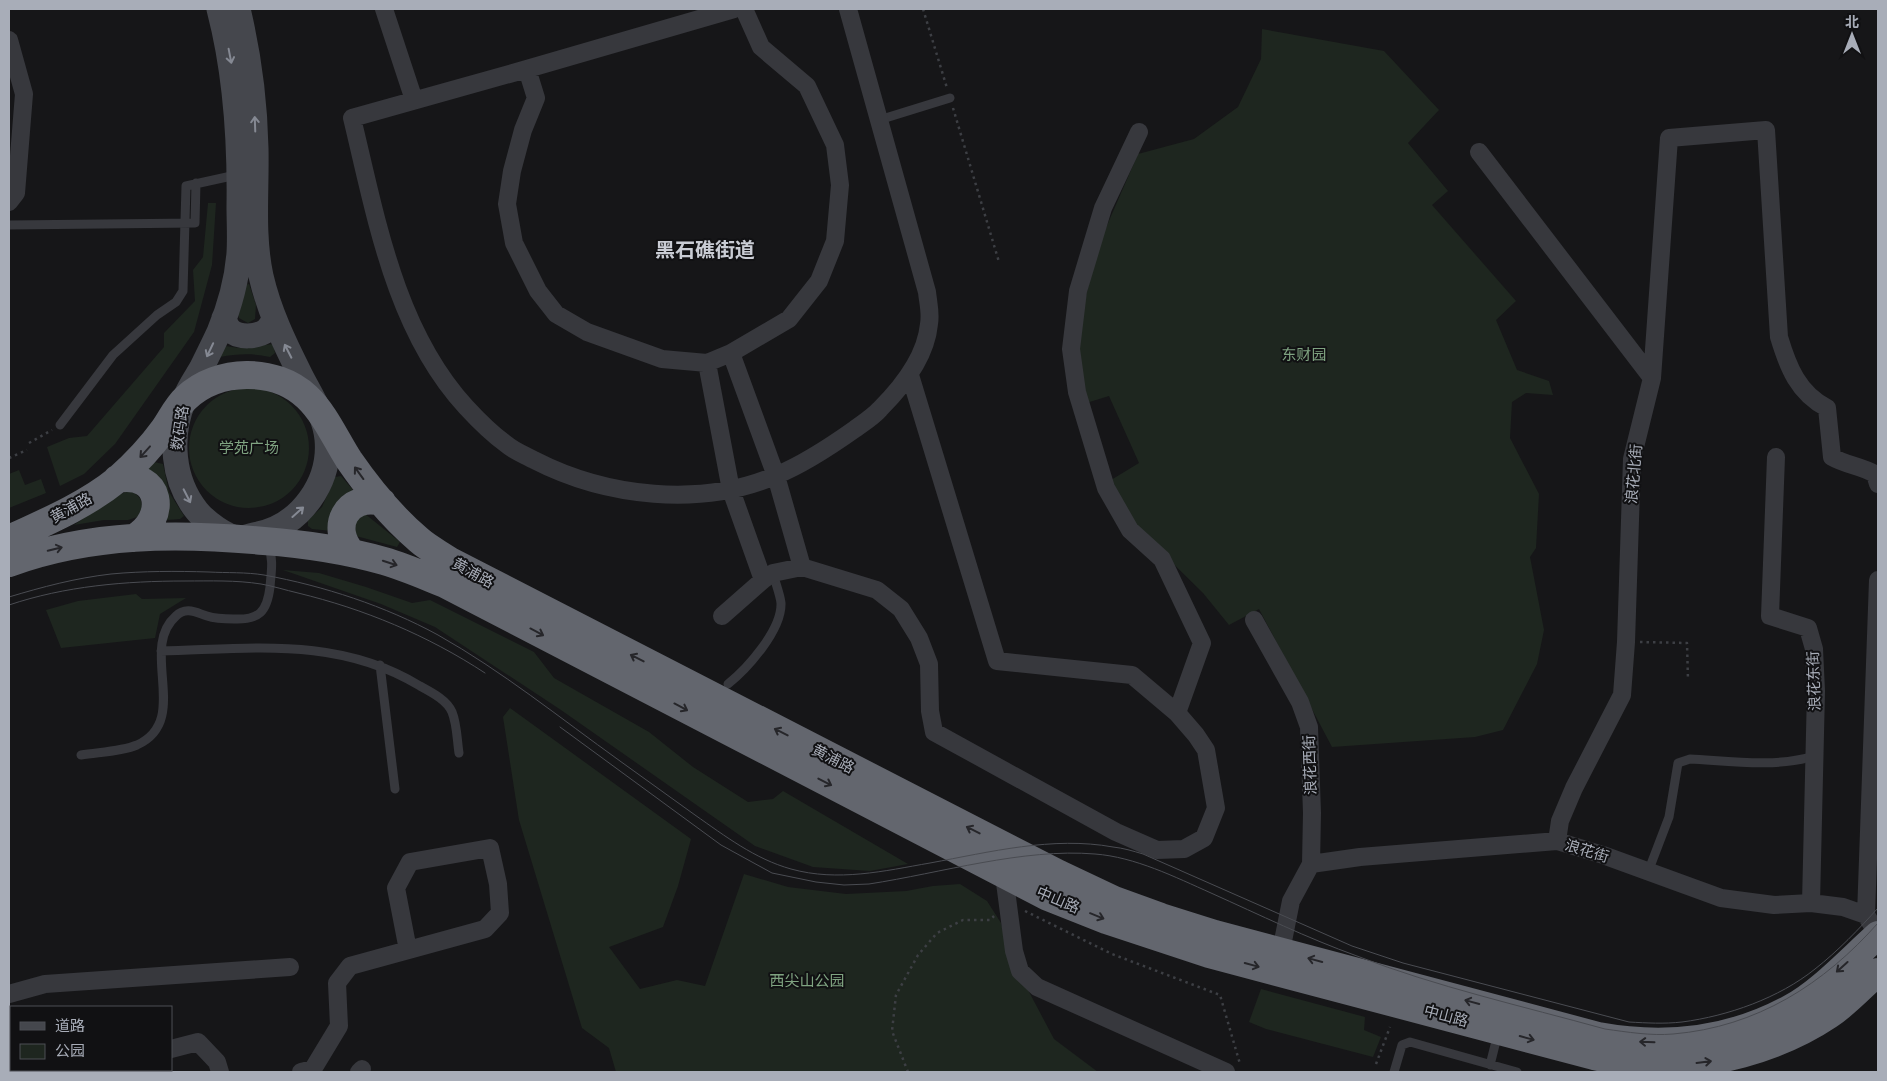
<svg xmlns="http://www.w3.org/2000/svg" width="1887" height="1081" viewBox="0 0 1887 1081" font-family="'Nunito Sans','Noto Sans SC',sans-serif">
<style>
.green{fill:#1e261f}
.lines{fill:none;stroke-linecap:round;stroke-linejoin:round}
.path{stroke:#3d3f44;stroke-width:2.5;stroke-dasharray:2.5 4;stroke-linecap:butt}
.lane{stroke:#37383d;stroke-width:9}
.street{stroke:#37383d;stroke-width:18}
.secondary{stroke:#45474d;stroke-width:25}
.highway{stroke:#63666e;stroke-width:28}
.tram{stroke:#4a4c52;stroke-width:1}
.oneway{stroke:#858993}
.oneway2{stroke:#26262a}
.labels{text-anchor:middle;stroke-width:4;stroke-linejoin:round;paint-order:stroke}
.park-label{font-size:15px;fill:#7fa381;stroke:#111113}
.street-label{font-size:15px;fill:#a8adb8;stroke:#111113}
.district-label{font-size:20px;font-weight:bold;fill:#c9ccd4;stroke:#111113}
</style>
<rect width="100%" height="100%" fill="#161618"/>
<path class="green" d="M 1262,29 L 1384,51 L 1439,110 L 1408,143 L 1448,191 L 1432,205 L 1516,301 L 1496,320 L 1517,370 L 1549,381 L 1553,395 L 1526,393 L 1512,402 L 1510,438 L 1539,494 L 1536,548 L 1530,557 L 1544,630 L 1537,664 L 1503,730 L 1475,737 L 1332,747 L 1259,609 L 1229,625 L 1203,593 L 1133,524 L 1111,480 L 1139,463 L 1109,396 L 1083,404 L 1078,366 L 1080,321 L 1098,246 L 1138,154 L 1194,139 L 1238,107 L 1261,59 Z
M 208,203 L 216,203 L 212,265 L 194,332 L 115,444 L 84,474 L 60,486 L 47,447 L 69,438 L 87,436 L 164,347 L 164,333 L 195,301 L 193,270 L 203,257 Z
M 249,284 L 256,305 L 255,319 L 248,323 L 239,318 L 237,310 L 243,285 Z
M 273,344 L 275,353 L 270,357 C 252,353 237,354 220,357 L 219,345 L 239,348 Z
M189 448a60 60 0 1 1 120 0a60 60 0 1 1-120 0Z
M 150,461 L 163,464 L 169,492 L 184,516 L 180,519 L 167,520 L 162,514 L 140,472 Z
M 19,470 L 25,485 L 41,479 L 46,493 L 9,508 L 9,474 Z
M 341,476 L 353,490 L 351,497 L 332,531 L 312,529 L 308,526 L 308,520 L 322,507 L 335,477 Z
M 128,491 C 142,494 146,506 137,517 L 128,520 L 104,520 L 74,525 L 116,496 Z
M 364,513 L 400,542 L 397,547 L 356,536 L 354,522 Z
M 283,570 L 319,573 L 366,587 L 412,603 L 430,600 L 534,652 L 554,678 L 649,732 L 693,767 L 748,802 L 773,799 L 783,791 L 908,864 L 870,871 L 813,867 L 755,846 L 561,710 L 435,627 L 381,604 Z
M 136,594 L 142,599 L 186,598 L 160,614 L 155,638 L 61,648 L 46,610 L 78,601 Z
M 510,708 L 691,839 L 678,886 L 663,927 L 609,947 L 640,989 L 677,980 L 705,986 L 744,874 L 788,887 L 846,894 L 906,891 L 933,886 L 960,884 L 987,901 L 1001,923 L 1010,956 L 1054,1039 L 1098,1072 L 616,1072 L 609,1048 L 582,1028 L 519,820 L 503,717 Z
M 1261,989 L 1365,1017 L 1364,1030 L 1381,1037 L 1373,1057 L 1266,1029 L 1249,1022 Z"/>
<g class="lines">
<path class="path" d="M 923,9 L 947,88
M 953,108 L 999,262
M 29,443 L 52,430
M 9,458 L 27,450
M 1640,642 L 1687,643 L 1688,680
M 1025,911 L 1112,954 L 1220,995 L 1240,1064
M 1376,1064 L 1390,1027
M 908,1072 L 892,1031 L 896,995 L 918,955 L 937,933 L 963,920 L 990,920 L 994,916"/>
<path class="lane" d="M 879,120 L 950,98
M 9,225 L 195,223 L 196,183
M 60,425 L 113,355 L 157,315 L 176,302 L 183,291 L 186,186 L 236,175
M 161,651 C 252,649 338,636 420,686 C 431,692 447,700 452,712 C 457,724 457,740 459,753
M 380,665 L 395,789
M 728,684 C 747,669 782,630 781,603 C 780,594 775,582 773,573
M 81,755 C 98,752 120,752 137,745 C 192,720 138,649 176,616 C 186,606 197,613 207,616 C 216,619 225,619 234,619 C 259,620 267,612 270,587 C 271,573 274,559 268,546
M 1648,872 L 1669,817 L 1678,763 L 1690,759 C 1729,761 1776,768 1814,756
M 1490,1065 L 1498,1033
M 1394,1072 L 1402,1045 L 1410,1042 L 1517,1072"/>
<path class="street" d="M 384,9 L 414,100
M 734,9 L 527,69 L 352,118 C 376,217 395,330 466,407 C 478,420 492,434 506,444 C 514,451 525,455 534,460 C 606,497 701,508 777,475 C 804,464 831,446 855,429 C 863,423 873,417 880,409 C 902,387 926,356 929,324 C 931,313 928,302 927,292 L 848,9
M 9,40 L 24,94 L 16,193 L 9,202
M 527,69 L 536,98 L 523,130 L 512,171 L 507,204 L 514,243 L 538,291 L 556,314 L 587,332 L 662,359 L 707,363 L 731,353 L 789,319 L 819,281 L 835,241 L 840,185 L 835,145 L 807,86 L 761,47 L 744,9
M 1139,132 L 1103,208 L 1078,291 L 1071,349 L 1077,392 L 1106,488 L 1130,530 L 1162,559 L 1202,643 L 1177,713
M 1479,152 L 1652,378 L 1632,459 L 1626,642 L 1622,695 L 1574,788 L 1560,821 L 1557,841
M 731,353 L 776,476 L 802,567 L 877,590 L 901,609 L 919,638 L 929,664 L 930,711 L 934,732 L 1116,832 L 1157,850 L 1184,849 L 1204,838 L 1216,808 L 1206,750 L 1196,735 L 1177,713 L 1132,675 L 997,661 L 910,375
M 707,363 L 731,490 L 763,580 L 722,616
M 1652,378 L 1669,138 L 1766,130 L 1779,337 C 1788,367 1798,393 1827,408 L 1832,457 C 1846,465 1861,466 1875,474 L 1878,484
M 1776,457 L 1770,616 L 1808,628 L 1814,649 L 1816,691 L 1811,903
M 763,580 L 773,573 L 802,567
M 1254,620 L 1300,702 L 1309,727 L 1312,813 L 1311,864 L 1291,901 L 1281,951
M 1311,864 L 1360,857 L 1557,841 L 1603,855 L 1721,898 L 1774,905 L 1811,903 L 1843,907 L 1866,915 L 1878,935
M 1004,875 L 1014,951 L 1020,971 L 1037,987 L 1226,1072
M 1866,915 L 1878,580
M 9,994 L 45,984 L 290,967
M 171,1049 L 198,1042 L 217,1062 L 220,1072
M 70,1072 L 81,1070
M 301,1072 L 313,1069 L 339,1026 L 337,983 L 350,966 L 485,929 L 500,913 L 498,884 L 490,848 L 410,862 L 396,888 L 408,950
M 359,1072 L 362,1069"/>
<path class="secondary" d="M 219,9 C 236,74 240,139 239,206 C 239,222 240,238 239,253 C 237,279 229,308 219,332 C 213,345 207,357 201,369 C 195,379 188,389 184,400 C 169,436 172,480 197,511 C 205,521 227,538 240,538 C 246,538 252,535 258,534 C 301,525 331,482 327,439 C 325,416 310,394 300,374 C 284,342 269,311 261,276 C 252,234 257,191 256,148 C 255,101 249,55 238,9
M 224,318 C 225,322 227,327 229,329 C 238,339 258,337 267,330 C 270,327 272,323 274,320"/>
<path class="highway" d="M 117,479 C 162,471 168,518 134,538
M 9,539 C 46,522 86,505 118,479 C 135,464 151,447 164,429 C 171,419 177,406 186,398 C 218,368 275,367 307,397 C 325,414 336,440 349,460 C 369,489 392,517 419,540 C 428,548 440,554 450,561 L 1059,874 L 1114,900 L 1161,917 L 1215,934 L 1598,1036 C 1664,1048 1731,1041 1791,1008 C 1821,992 1852,958 1878,935
M 352,553 C 329,528 346,493 382,502
M 9,563 C 91,533 178,533 264,541 C 305,544 345,550 384,561 C 405,567 425,576 445,584 L 1048,897 L 1106,920 L 1209,954 L 1594,1056 C 1612,1060 1629,1063 1647,1065 C 1707,1069 1780,1048 1829,1015 C 1847,1003 1862,986 1878,972"/>
<path class="tram" d="M 9,597 C 42,587 76,578 111,574 C 143,571 176,571 209,572 C 227,573 246,572 264,575 C 324,586 385,606 438,635 C 502,671 560,718 620,761 C 645,779 670,797 695,815 C 725,836 755,859 791,869 C 838,882 884,871 930,863 C 990,852 1053,836 1113,847 C 1123,848 1133,851 1143,854 L 1352,946 L 1403,963 L 1629,1022 C 1647,1023 1664,1024 1682,1022 C 1728,1016 1779,998 1815,969 C 1838,951 1859,929 1878,908
M 9,605 C 65,586 126,581 185,581 C 210,581 236,580 261,584 C 273,586 285,590 298,593 C 364,609 427,635 485,673
M 560,727 L 721,845 L 772,873 L 816,882 L 844,885 L 869,884 C 941,873 1023,848 1095,854 C 1135,857 1175,877 1211,893 C 1260,915 1307,938 1357,956 C 1437,987 1522,1006 1605,1029 C 1627,1032 1651,1036 1673,1034 C 1757,1027 1824,984 1878,923"/>
</g>
<defs><path id="oneway-shaft" d="M-6 0H5M1.5-3L5.5 0L1.5 3" fill="none" stroke-width="1.6" stroke-linecap="round" stroke-linejoin="round" transform="scale(1.25)"/></defs>
<g class="oneway">
<use href="#oneway-shaft" transform="translate(230 56) rotate(79)"/>
<use href="#oneway-shaft" transform="translate(255 124) rotate(-92)"/>
<use href="#oneway-shaft" transform="translate(210 350) rotate(115)"/>
<use href="#oneway-shaft" transform="translate(288 351) rotate(-117)"/>
<use href="#oneway-shaft" transform="translate(187 496) rotate(63)"/>
<use href="#oneway-shaft" transform="translate(298 512) rotate(-42)"/>
</g>
<g class="oneway2">
<use href="#oneway-shaft" transform="translate(145 452) rotate(132)"/>
<use href="#oneway-shaft" transform="translate(359 473) rotate(-126)"/>
<use href="#oneway-shaft" transform="translate(55 549) rotate(-14)"/>
<use href="#oneway-shaft" transform="translate(390 563) rotate(18)"/>
<use href="#oneway-shaft" transform="translate(537 632) rotate(28)"/>
<use href="#oneway-shaft" transform="translate(637 658) rotate(-153)"/>
<use href="#oneway-shaft" transform="translate(681 707) rotate(28)"/>
<use href="#oneway-shaft" transform="translate(781 732) rotate(-153)"/>
<use href="#oneway-shaft" transform="translate(825 782) rotate(27)"/>
<use href="#oneway-shaft" transform="translate(973 830) rotate(-153)"/>
<use href="#oneway-shaft" transform="translate(1097 916) rotate(22)"/>
<use href="#oneway-shaft" transform="translate(1315 960) rotate(-165)"/>
<use href="#oneway-shaft" transform="translate(1252 965) rotate(15)"/>
<use href="#oneway-shaft" transform="translate(1842 967) rotate(138)"/>
<use href="#oneway-shaft" transform="translate(1472 1002) rotate(-165)"/>
<use href="#oneway-shaft" transform="translate(1527 1038) rotate(15)"/>
<use href="#oneway-shaft" transform="translate(1647 1042) rotate(-178)"/>
<use href="#oneway-shaft" transform="translate(1704 1062) rotate(-7)"/>
</g>
<g class="labels">
<g class="park-label">
<text x="1304" y="360">东财园</text>
<text x="249" y="453">学苑广场</text>
<text x="807" y="986">西尖山公园</text>
</g>
<g class="street-label">
<text transform="translate(180 428) rotate(-82)" y="5">数码路</text>
<text transform="translate(1634 474) rotate(-85)" y="5">浪花北街</text>
<text transform="translate(71 508) rotate(-29)" y="5">黄浦路</text>
<text transform="translate(473 573) rotate(29)" y="5">黄浦路</text>
<text transform="translate(1814 681) rotate(-92)" y="5">浪花东街</text>
<text transform="translate(833 759) rotate(27)" y="5">黄浦路</text>
<text transform="translate(1310 765) rotate(-92)" y="5">浪花西街</text>
<text transform="translate(1587 851) rotate(17)" y="5">浪花街</text>
<text transform="translate(1058 900) rotate(23)" y="5">中山路</text>
<text transform="translate(1446 1016) rotate(15)" y="5">中山路</text>
</g>
<g class="district-label">
<text x="705" y="257">黑石礁街道</text>
</g>
</g>
<rect width="1887" height="1081" fill="none" stroke="#a8adb8" stroke-width="20"/>
<rect x="10" y="1006" width="162" height="65" fill="#111113" stroke="#4d4f55"/>
<rect x="20" y="1022" width="25" height="8" fill="#45474d" stroke="#4d4f55"/>
<text x="55" y="1031" font-size="15" fill="#a8adb8">道路</text>
<rect x="20" y="1044" width="25" height="15" fill="#1e261f" stroke="#4d4f55"/>
<text x="55" y="1056" font-size="15" fill="#a8adb8">公园</text>
<g transform="translate(1852 35)" stroke="#111113" stroke-width="4" paint-order="stroke">
<path d="M0-4L9 19L0 12L-9 19Z" fill="#a8adb8"/>
<text y="-8" font-size="14" font-weight="bold" text-anchor="middle" fill="#a8adb8">北</text>
</g>
</svg>
